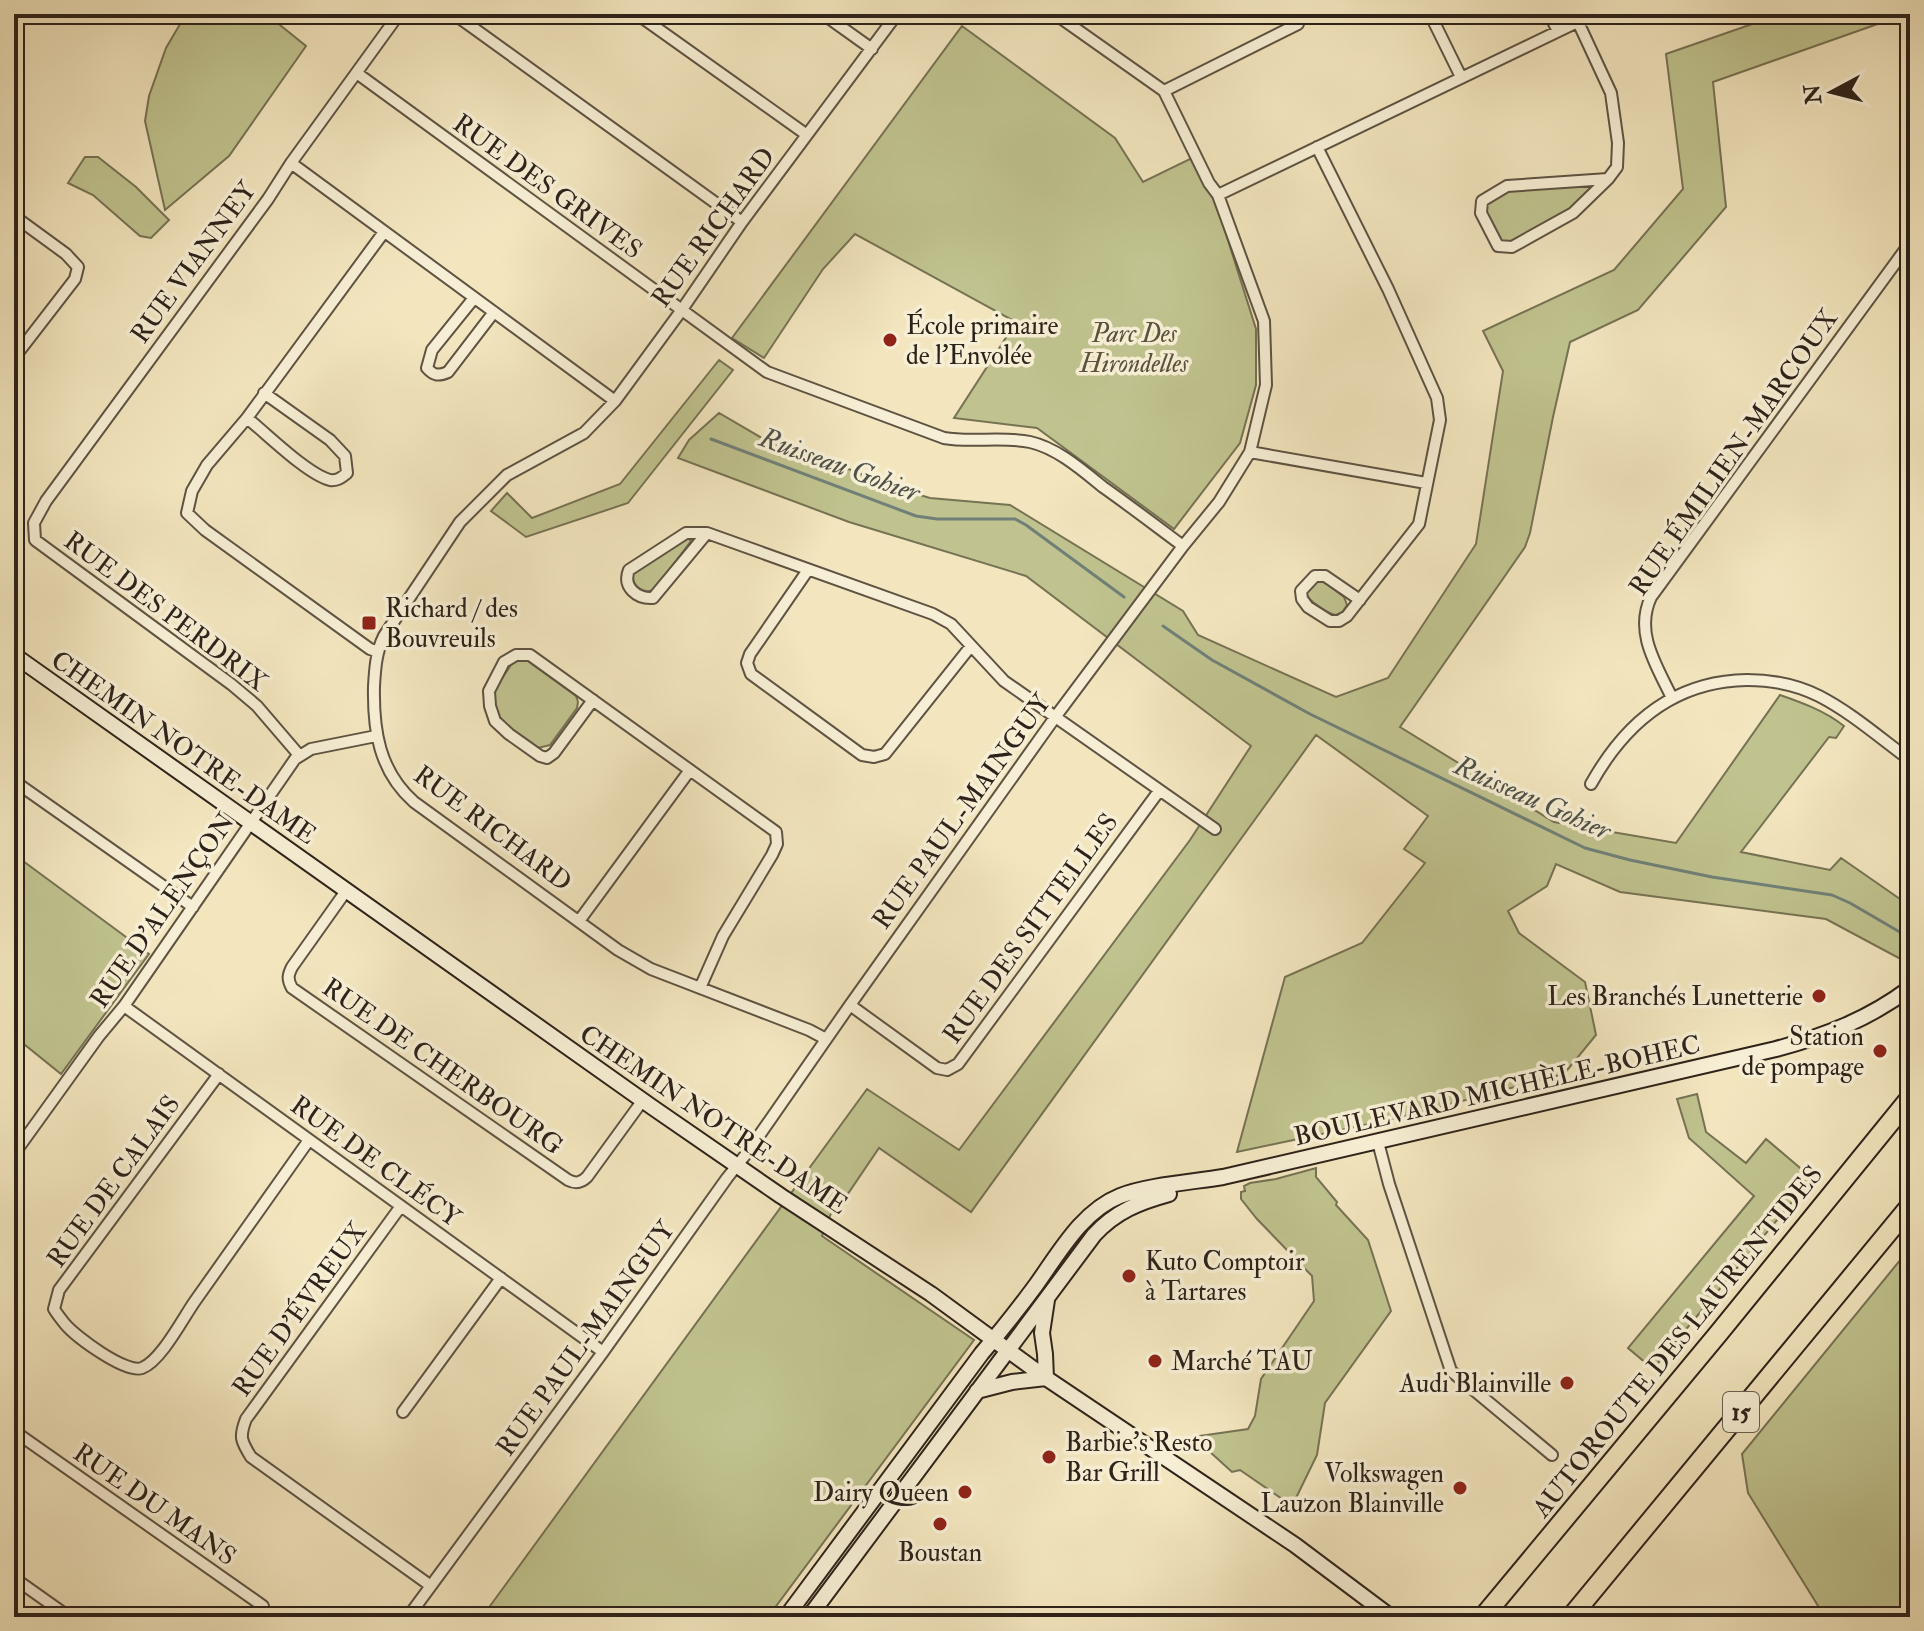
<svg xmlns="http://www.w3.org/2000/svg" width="1924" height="1631" viewBox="0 0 1924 1631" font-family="'IM FELL Double Pica',serif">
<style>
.green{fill:#c0c38f;stroke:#767254;stroke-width:2}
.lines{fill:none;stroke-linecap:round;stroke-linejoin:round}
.stream{stroke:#708078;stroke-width:3}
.street-casing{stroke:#5e5343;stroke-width:14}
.secondary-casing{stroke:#2d221a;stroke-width:18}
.highway-casing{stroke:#2d221a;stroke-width:22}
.street{stroke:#f7efd5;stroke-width:10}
.secondary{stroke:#f7efd5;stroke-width:14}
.highway{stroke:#f3e6bf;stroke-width:18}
.poi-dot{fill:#8f2418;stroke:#f7efd5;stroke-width:3}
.labels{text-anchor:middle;stroke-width:7;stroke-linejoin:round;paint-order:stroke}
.shield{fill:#f7efd5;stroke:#6a6052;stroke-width:2}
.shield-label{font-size:24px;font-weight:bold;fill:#2d221a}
.street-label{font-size:26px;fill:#2d221a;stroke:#f7efd5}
.poi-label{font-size:26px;fill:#2d221a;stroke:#f7efd5;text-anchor:start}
.park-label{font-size:26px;font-style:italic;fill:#59523d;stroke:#f7efd5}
.water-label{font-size:28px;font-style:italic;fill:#4e5149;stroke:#f7efd5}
</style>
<rect width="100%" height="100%" fill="#f3e6bf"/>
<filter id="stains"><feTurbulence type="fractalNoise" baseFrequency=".0025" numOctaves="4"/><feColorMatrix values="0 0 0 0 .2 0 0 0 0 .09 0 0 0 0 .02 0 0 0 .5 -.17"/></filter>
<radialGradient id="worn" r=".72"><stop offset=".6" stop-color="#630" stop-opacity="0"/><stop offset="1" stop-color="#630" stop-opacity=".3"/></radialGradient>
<path class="green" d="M 186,14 L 271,14 L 270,17 L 306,46 L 229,156 L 165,210 L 145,121 L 149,96 L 166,48 Z
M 1781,14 L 1906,14 L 1713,82 L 1726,207 L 1638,310 L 1570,342 L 1553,417 L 1530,533 L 1525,547 L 1400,727 L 1554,822 L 1676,843 L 1780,695 C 1803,703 1825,711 1844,726 L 1836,738 L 1829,737 L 1741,852 L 1830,870 L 1841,858 L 1910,906 L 1910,964 L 1826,919 L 1620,892 L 1556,864 L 1547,886 L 1508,911 L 1519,933 L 1585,982 L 1596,1035 L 1564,1074 L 1402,1117 L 1237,1152 L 1285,977 L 1362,943 L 1425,863 L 1404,849 L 1428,816 L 1316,735 L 971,1212 L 879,1148 L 839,1207 L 832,1211 L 822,1236 L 974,1340 L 768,1617 L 482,1617 L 867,1089 L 959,1150 L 1190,840 L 1251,746 L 1026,576 L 849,522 L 678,458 L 689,440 L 719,413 L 767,441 L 857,472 L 886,485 L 930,498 L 1010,505 L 1183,611 L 1198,635 L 1336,697 L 1388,678 L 1476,544 L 1503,371 L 1483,331 L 1614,270 L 1683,189 L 1666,54 Z
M 962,26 L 1115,138 L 1143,182 L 1196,156 L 1215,199 L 1256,329 L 1256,385 L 1240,443 L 1174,529 L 1037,428 L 954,418 L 1016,322 L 855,234 L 823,269 L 764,358 L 732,338 Z
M 85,157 L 98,157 L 136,187 L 169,220 L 151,238 L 140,236 L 93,195 L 68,183 Z
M 1608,179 L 1573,213 L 1512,247 L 1498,246 L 1482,201 L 1507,186 Z
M 719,360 L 733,370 L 628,503 L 526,537 L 491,511 L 507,493 L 532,518 L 620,484 Z
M 688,538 L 691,541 L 654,590 C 644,594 633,587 631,576 L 636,572 Z
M 1322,580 L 1344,597 L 1347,605 L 1342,613 C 1339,613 1337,615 1335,615 C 1329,614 1307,600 1307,594 C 1307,591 1313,584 1314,581 Z
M 523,659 L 528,661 L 576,696 L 578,702 L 577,708 L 550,745 L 538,748 L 531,744 L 501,721 L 495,709 L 493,694 L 496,687 L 513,662 Z
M 23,861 L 149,954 L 61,1074 L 20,1041 L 14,1048 L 14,873 Z
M 1697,1094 L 1706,1132 L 1746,1163 L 1766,1139 L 1812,1178 L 1653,1369 L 1628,1348 L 1754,1196 L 1689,1138 L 1677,1099 Z
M 1316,1168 L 1316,1177 L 1337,1202 L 1336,1205 L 1368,1240 L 1391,1311 L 1325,1403 L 1317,1455 L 1296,1498 L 1291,1505 L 1240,1470 L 1232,1472 L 1199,1442 L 1193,1440 L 1192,1437 L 1248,1429 L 1255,1416 L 1261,1379 L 1314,1301 L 1312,1276 L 1257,1219 L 1241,1199 L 1241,1192 L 1245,1191 L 1244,1186 L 1250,1183 L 1276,1179 Z
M 1910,1248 L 1910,1617 L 1825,1617 L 1748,1493 L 1742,1454 Z"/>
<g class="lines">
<path class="stream" d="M 711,439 L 916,516 L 937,519 L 1015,519 L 1026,525 L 1124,597
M 1163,626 L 1212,660 L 1310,714 L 1585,848 L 1630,860 L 1712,877 L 1832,895 L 1850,903 L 1910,938"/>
<g class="street-casing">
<path id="street" d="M 454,14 L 742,222
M 637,14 L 807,135
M 823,14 L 872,49
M 1430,14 L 1461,77
M 1549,14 L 1558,31
M 1578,22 L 1611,93 L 1618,143 L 1617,167 L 1608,179 L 1573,213 L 1512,247 L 1498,246 L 1481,213 L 1482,201 L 1507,186 L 1608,179
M 358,74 L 767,372 L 944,438 C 972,443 1001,436 1030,442 C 1057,448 1082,470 1103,487 C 1130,506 1156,526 1183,546
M 1164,91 L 1298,24 L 1300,14
M 1317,147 L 1388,289 L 1437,398 L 1440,420 L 1419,524 L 1347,616 L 1339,621 L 1330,621 L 1308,607 L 1302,599 L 1301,591 L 1315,576 L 1325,576 L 1360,600
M 291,163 L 615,401
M 1218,195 L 1594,14
M 14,216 L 66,254 L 78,267 L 75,279 L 14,358
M 474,298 L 432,350 L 427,368 C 434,376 439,376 448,372 L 494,312
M 247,418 C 267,434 307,474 330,480 C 338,481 342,477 347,473 L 345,456 L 330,440 L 264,393
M 1250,452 L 1426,483
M 707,533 L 653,598 C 637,599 622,587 629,570 L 686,533 L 707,533 L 933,614 L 951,624 L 1004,681 L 1215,829
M 808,570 L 750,654 L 747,663 L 751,674 L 862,755 L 874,757 L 885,754 L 971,646
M 378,652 L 370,649 L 205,530 L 187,513 L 192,491 L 207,465 L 247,418 L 384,232
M 1672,698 C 1657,666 1634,633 1651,597 L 1910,243
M 593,700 L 554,753 L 547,758 L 540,756 L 509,734 L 495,721 L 490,706 L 489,691 L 504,662 L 516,655 L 530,655 L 776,832 L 777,844 L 772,855 L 723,936 L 700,988
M 299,755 L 257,706 L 231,684 L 35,540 L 34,523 L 46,501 L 268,199 L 291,163 L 399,14
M 14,781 L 193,907
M 1591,784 C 1625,723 1674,681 1747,680 C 1771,680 1797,685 1819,696 C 1852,713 1880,738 1910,760
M 346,891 L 292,967 C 288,975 287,979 292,988 L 568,1180 C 576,1184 581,1183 587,1177 L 643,1100
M 579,921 L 690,770
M 850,1005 L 937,1068 L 947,1070 L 958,1064 L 1159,791
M 124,1006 L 603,1352
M 826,1039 L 809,1030 L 651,969 L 618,950 L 414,802 C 379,771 373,730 374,686 C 375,669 376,652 384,636 L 460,522 L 507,475 L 584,433 L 615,401 L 681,311 L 742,222 L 897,14
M 219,1074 L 59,1290 L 54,1309 C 57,1314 61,1319 65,1324 C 76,1337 126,1374 142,1368 C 161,1361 183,1318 195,1301 C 233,1247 271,1194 309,1140
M 1378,1142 L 1389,1184 L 1451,1371 L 1552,1455
M 14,1154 L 99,1036 L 124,1006 L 295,759 L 311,749 L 376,736
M 401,1206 L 246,1419 C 239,1437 241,1441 251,1457 L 431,1586
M 403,1412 L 501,1278
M 14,1431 L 263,1606 L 264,1617
M 14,1578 L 69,1617
M 408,1617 L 603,1352 L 727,1178 L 747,1153 L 850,1005 L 1056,716 L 1183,546 L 1219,502 L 1250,452 L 1266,385 L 1264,321 L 1218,195 L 1209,183 L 1164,91 L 1055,14"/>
</g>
<g class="secondary-casing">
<path id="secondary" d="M 14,655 L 652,1107 L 781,1196 L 931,1294 L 1046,1378 L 1295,1545 L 1391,1617
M 1046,1378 L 1045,1354 L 1042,1333 L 1047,1300
M 977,1391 L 1012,1382 L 1046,1378
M 786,1617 L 982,1353 C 1001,1331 1019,1308 1036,1285 C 1059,1253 1082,1211 1120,1196 C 1148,1185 1193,1182 1223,1177 L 1776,1049 C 1825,1036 1869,1019 1910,988
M 809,1617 L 1094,1235 C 1116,1211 1140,1202 1169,1194"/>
</g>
<g class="highway-casing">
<path id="highway" d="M 1483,1617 L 1718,1334 L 1910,1098
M 1571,1617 L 1910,1206"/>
</g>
<use href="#street" class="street"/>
<use href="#secondary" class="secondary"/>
<use href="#highway" class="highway"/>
</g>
<g class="poi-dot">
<circle cx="890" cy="340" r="8"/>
<rect x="361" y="615" width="16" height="16" rx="4"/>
<circle cx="1819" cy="996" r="8"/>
<circle cx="1880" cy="1051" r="8"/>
<circle cx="1129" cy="1276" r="8"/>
<circle cx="1155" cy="1361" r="8"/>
<circle cx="1567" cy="1383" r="8"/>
<circle cx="1049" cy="1457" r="8"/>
<circle cx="1460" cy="1488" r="8"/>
<circle cx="965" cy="1492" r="8"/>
<circle cx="940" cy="1524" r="8"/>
</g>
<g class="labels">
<rect class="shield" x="1723" y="1392" width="36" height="40" rx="6"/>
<g class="shield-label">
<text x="1741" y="1420">15</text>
</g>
<g class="street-label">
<text transform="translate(548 186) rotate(36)" y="9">RUE DES GRIVES</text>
<text transform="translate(713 227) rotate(-54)" y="9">RUE RICHARD</text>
<text transform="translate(193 262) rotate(-54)" y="9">RUE VIANNEY</text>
<text transform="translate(1733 452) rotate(-55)" y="9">RUE ÉMILIEN-MARCOUX</text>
<text transform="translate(166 611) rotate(37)" y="9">RUE DES PERDRIX</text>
<text transform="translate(184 747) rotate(35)" y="9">CHEMIN NOTRE-DAME</text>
<text transform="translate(961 811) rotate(-54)" y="9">RUE PAUL-MAINGUY</text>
<text transform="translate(493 828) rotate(37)" y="9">RUE RICHARD</text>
<text transform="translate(162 910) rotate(-55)" y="9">RUE D'ALENÇON</text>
<text transform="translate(1030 928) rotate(-54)" y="9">RUE DES SITTELLES</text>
<text transform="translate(443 1066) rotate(35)" y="9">RUE DE CHERBOURG</text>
<text transform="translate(1497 1090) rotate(-13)" y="9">BOULEVARD MICHÈLE-BOHEC</text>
<text transform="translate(714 1119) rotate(34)" y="9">CHEMIN NOTRE-DAME</text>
<text transform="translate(376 1161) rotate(36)" y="9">RUE DE CLÉCY</text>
<text transform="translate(113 1181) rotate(-54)" y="9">RUE DE CALAIS</text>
<text transform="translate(299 1309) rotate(-54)" y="9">RUE D'ÉVREUX</text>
<text transform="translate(585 1338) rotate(-54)" y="9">RUE PAUL-MAINGUY</text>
<text transform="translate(1677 1341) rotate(-51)" y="9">AUTOROUTE DES LAURENTIDES</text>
<text transform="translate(155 1504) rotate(35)" y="9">RUE DU MANS</text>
</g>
<g class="poi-label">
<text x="906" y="334">École primaire<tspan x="906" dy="30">de l'Envolée</tspan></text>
<text x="385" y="617">Richard / des<tspan x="385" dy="30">Bouvreuils</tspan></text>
<text x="1803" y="1005" text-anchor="end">Les Branchés Lunetterie</text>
<text x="1864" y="1045" text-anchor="end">Station<tspan x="1864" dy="30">de pompage</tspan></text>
<text x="1145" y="1270">Kuto Comptoir<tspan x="1145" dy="30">à Tartares</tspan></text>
<text x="1171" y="1370">Marché TAU</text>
<text x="1551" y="1392" text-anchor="end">Audi Blainville</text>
<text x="1065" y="1451">Barbie's Resto<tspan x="1065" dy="30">Bar Grill</tspan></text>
<text x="1444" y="1482" text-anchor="end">Volkswagen<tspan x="1444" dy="30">Lauzon Blainville</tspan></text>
<text x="949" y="1501" text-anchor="end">Dairy Queen</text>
<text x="940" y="1561" text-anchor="middle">Boustan</text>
</g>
<g class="park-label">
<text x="1134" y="342">Parc Des<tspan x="1134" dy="30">Hirondelles</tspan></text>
</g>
<g class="water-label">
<text transform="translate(840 464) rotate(20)" y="10">Ruisseau Gohier</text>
<text transform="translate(1533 797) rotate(24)" y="10">Ruisseau Gohier</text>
</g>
</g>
<rect width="1924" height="1631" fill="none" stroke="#f3e6bf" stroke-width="48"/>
<rect x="16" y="16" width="1892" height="1599" fill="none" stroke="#2d221a" stroke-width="4"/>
<rect x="24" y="24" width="1876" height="1583" fill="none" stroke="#2d221a" stroke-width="2"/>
<g transform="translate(1832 92) rotate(263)" stroke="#f7efd5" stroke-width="6" paint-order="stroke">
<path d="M0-6L14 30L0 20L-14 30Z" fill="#2d221a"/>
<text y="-12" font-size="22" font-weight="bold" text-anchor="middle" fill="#2d221a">N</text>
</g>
<rect width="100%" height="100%" filter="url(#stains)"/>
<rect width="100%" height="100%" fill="url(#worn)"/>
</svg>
